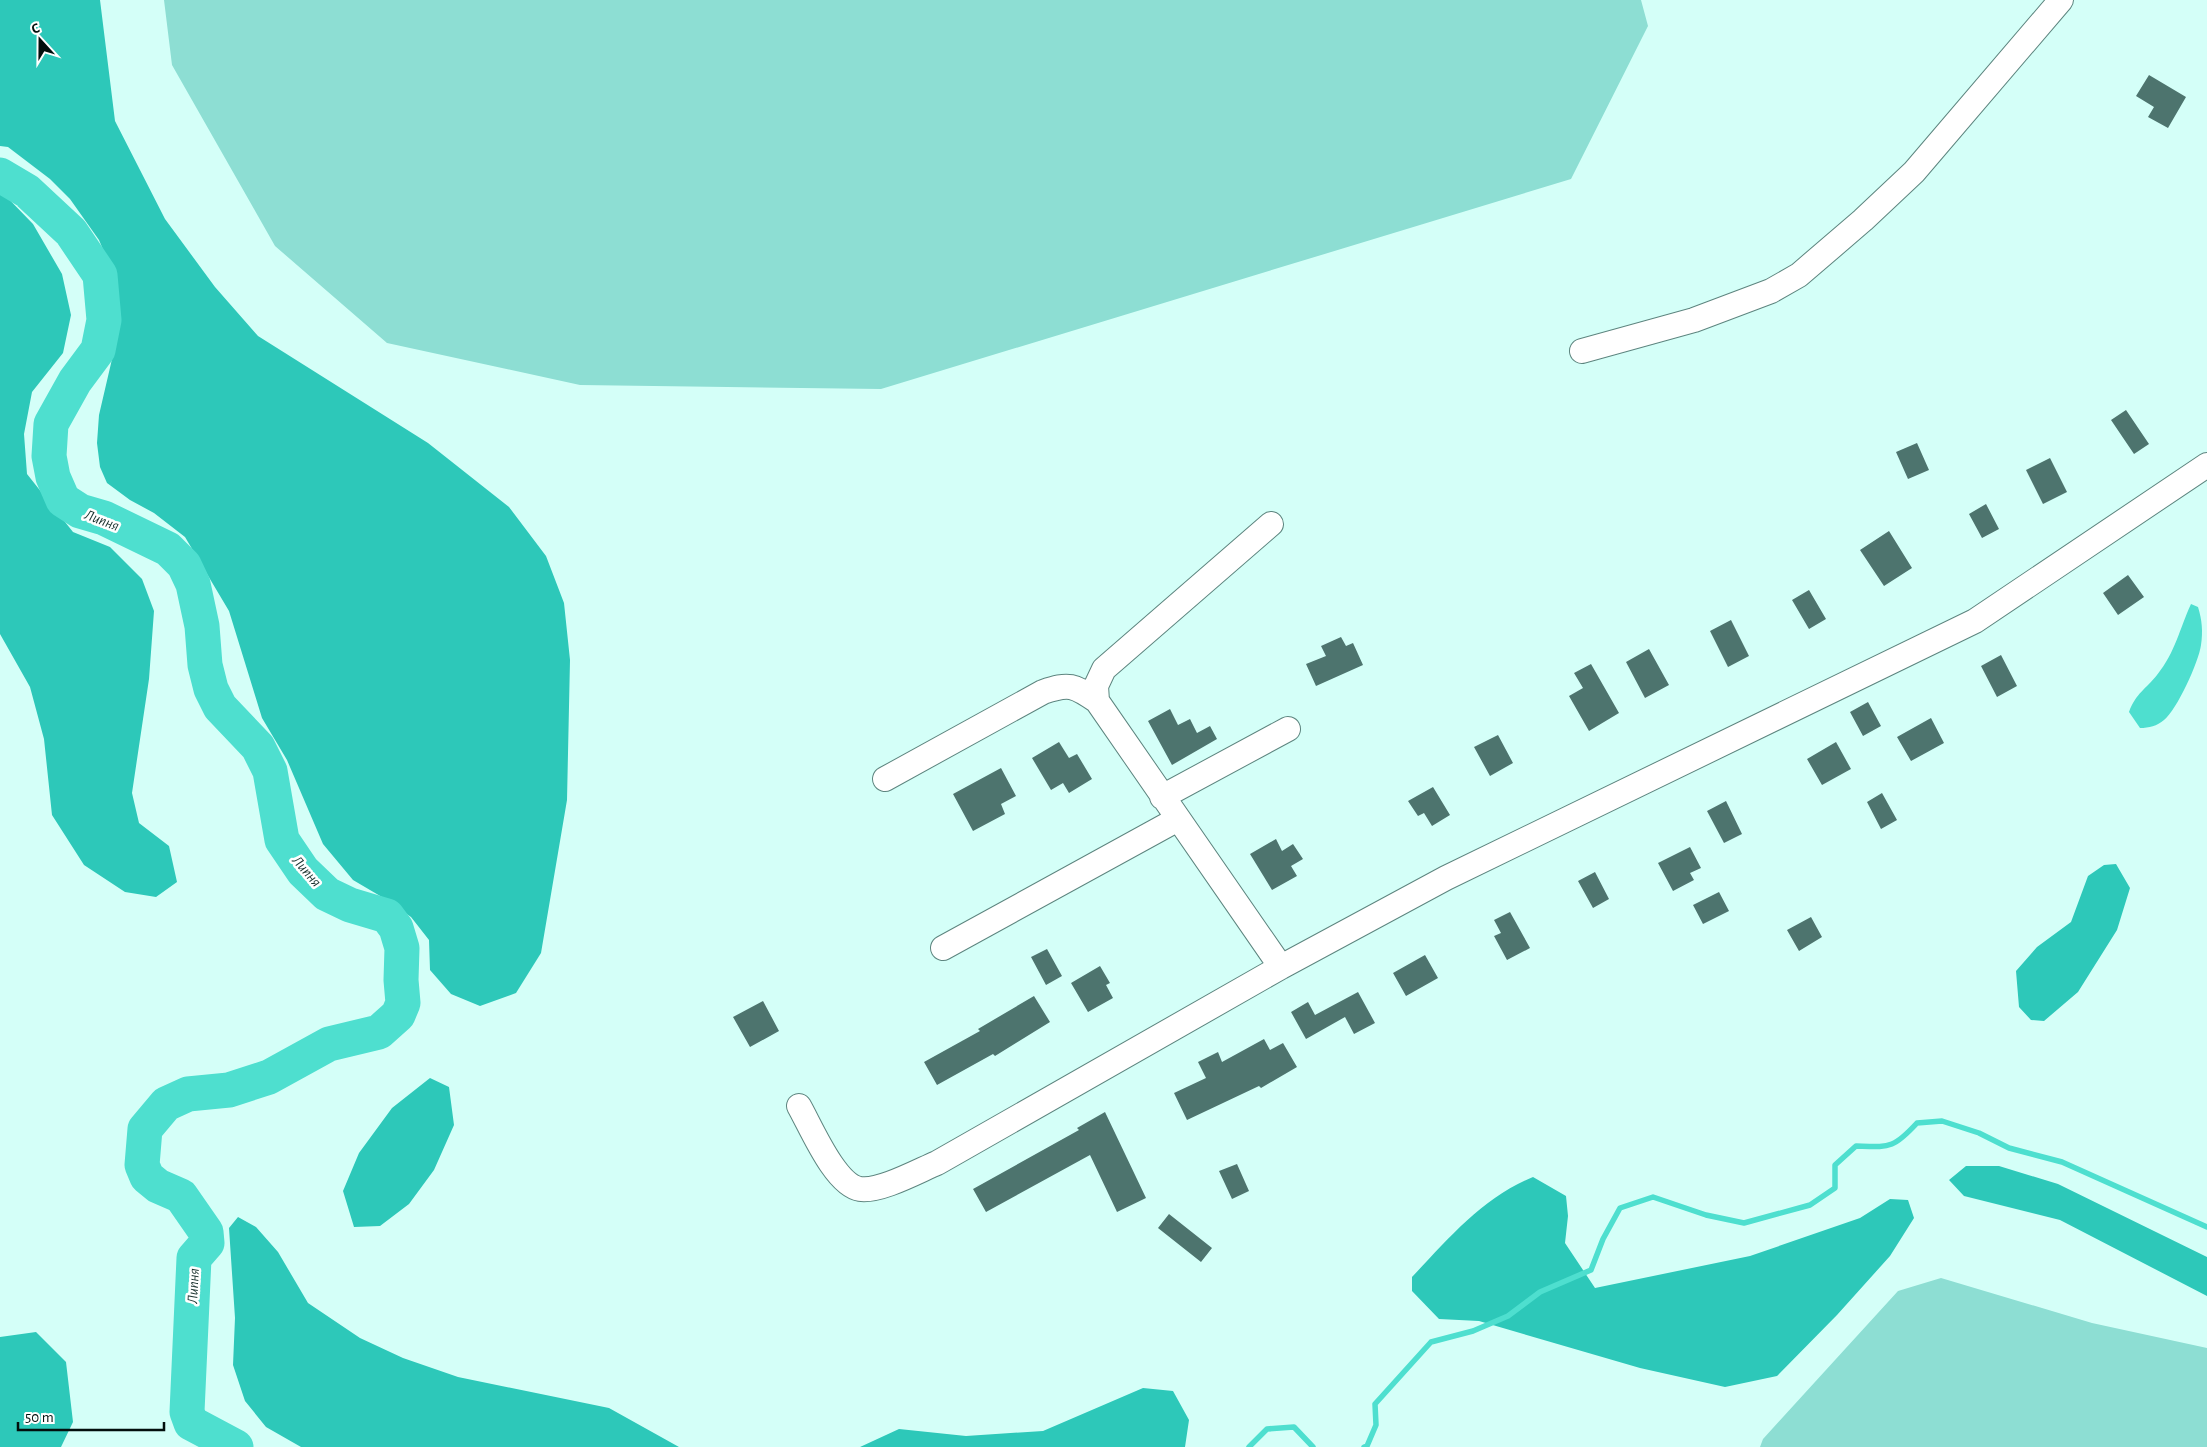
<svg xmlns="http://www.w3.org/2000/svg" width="2207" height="1447" viewBox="0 0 2207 1447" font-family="'Alegreya Sans',sans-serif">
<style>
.green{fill:#8dded3}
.forest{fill:#2dc8b9}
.water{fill:#4edfcf}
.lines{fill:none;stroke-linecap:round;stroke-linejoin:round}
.stream{stroke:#4edfcf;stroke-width:5.5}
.river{stroke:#4edfcf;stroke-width:35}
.building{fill:#4d746e}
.minor-casing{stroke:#5d857f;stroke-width:26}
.minor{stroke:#fff;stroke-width:24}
.labels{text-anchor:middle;stroke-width:5;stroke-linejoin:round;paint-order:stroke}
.water-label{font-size:15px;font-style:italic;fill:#19312e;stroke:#fff}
</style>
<rect width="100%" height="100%" fill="#d4fff8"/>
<path class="green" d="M 164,0 L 1641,0 L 1648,26 L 1571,179 L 881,389 L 580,385 L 387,343 L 275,246 L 172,65 Z
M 1941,1278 L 2092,1323 L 2207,1348 L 2207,1447 L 1760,1447 L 1763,1439 L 1898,1291 Z"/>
<path class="forest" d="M 0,0 L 100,0 L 115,121 L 165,219 L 215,287 L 258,336 L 428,443 L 509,507 L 546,556 L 564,603 L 570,660 L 567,800 L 541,953 L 516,993 L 480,1006 L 451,994 L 430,970 L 429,940 L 411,917 L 387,900 L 353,880 L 323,844 L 287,760 L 262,718 L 229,611 L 185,537 L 154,513 L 130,500 L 107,483 L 100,467 L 97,443 L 99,415 L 119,329 L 112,271 L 99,240 L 70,199 L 50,179 L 8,147 L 0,146 Z
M 0,190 L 33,224 L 62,274 L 71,315 L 63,353 L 32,392 L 24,434 L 27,474 L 73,532 L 110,547 L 142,579 L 154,611 L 149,679 L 132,793 L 139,823 L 169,846 L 177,882 L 156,897 L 125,892 L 84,865 L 52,815 L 44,739 L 30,687 L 0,634 Z
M 2116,864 L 2130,888 L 2117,930 L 2078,992 L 2044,1021 L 2031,1020 L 2019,1007 L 2016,971 L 2037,947 L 2071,922 L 2088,876 L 2104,865 Z
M 430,1078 L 449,1087 L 454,1125 L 434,1170 L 409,1204 L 380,1226 L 354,1227 L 343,1191 L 359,1153 L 392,1108 Z
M 1966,1166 L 1999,1166 L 2058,1184 L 2207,1257 L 2207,1296 L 2060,1220 L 1964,1196 L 1949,1180 Z
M 1533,1177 L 1566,1196 L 1568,1216 L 1565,1243 L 1595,1288 L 1750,1256 L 1860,1218 L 1890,1199 L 1908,1200 L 1914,1218 L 1890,1256 L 1837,1315 L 1777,1376 L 1725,1387 L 1640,1368 L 1479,1321 L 1439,1319 L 1412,1291 L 1412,1277 C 1448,1239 1483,1197 1533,1177 Z
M 238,1217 L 256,1227 L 278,1252 L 308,1303 L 360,1338 L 403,1358 L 458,1377 L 609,1408 L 679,1447 L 301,1447 L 266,1427 L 245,1401 L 233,1365 L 235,1318 L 229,1228 Z
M 36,1332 L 66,1362 L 73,1422 L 61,1447 L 0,1447 L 0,1337 Z
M 1143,1388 L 1173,1391 L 1189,1420 L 1185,1447 L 860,1447 L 899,1429 L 966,1436 L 1043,1431 Z"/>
<path class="water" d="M 2191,604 L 2198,607 C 2202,620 2203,631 2201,645 C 2199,661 2177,710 2164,720 C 2157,726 2149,728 2140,728 L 2129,712 C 2136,693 2146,689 2157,675 C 2176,651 2179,630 2191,604 Z"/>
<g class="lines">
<path class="stream" d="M 1249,1447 L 1267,1429 L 1294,1427 L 1313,1447
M 1364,1447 L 1367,1446 L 1376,1425 L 1375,1404 L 1431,1342 L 1473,1331 L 1508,1316 L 1540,1292 L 1591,1270 L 1603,1239 L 1620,1208 L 1653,1197 L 1706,1215 L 1744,1223 L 1810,1205 L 1835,1188 L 1835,1165 L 1856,1146 C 1890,1147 1893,1149 1917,1123 L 1942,1121 L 1979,1133 L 2009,1148 L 2062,1162 L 2207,1227"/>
<path class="river" d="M 0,175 L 27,191 L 71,232 L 100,275 L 104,320 L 98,350 L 75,381 L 51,424 L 49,456 L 53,477 L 63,500 L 80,511 L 104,518 L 168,549 L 184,565 L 193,584 L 202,626 L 205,665 L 211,689 L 220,707 L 258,747 L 270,771 L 282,840 L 303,871 L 327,894 L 350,905 L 387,916 L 396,928 L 402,948 L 401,980 L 403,1003 L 398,1015 L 379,1032 L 329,1044 L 269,1077 L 229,1090 L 188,1094 L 166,1104 L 145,1129 L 142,1165 L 147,1177 L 158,1186 L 181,1196 L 206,1232 L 207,1243 L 194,1258 L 187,1412 L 191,1423 L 236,1447"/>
</g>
<path class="building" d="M 2149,75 L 2186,97 L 2168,128 L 2148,117 L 2154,107 L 2136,96 Z
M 2126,410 L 2149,444 L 2134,454 L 2111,420 Z
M 1917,443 L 1929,470 L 1908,479 L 1896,452 Z
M 2050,458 L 2067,492 L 2043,504 L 2026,470 Z
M 1986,504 L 1999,529 L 1982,538 L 1969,514 Z
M 1889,531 L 1912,568 L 1884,586 L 1860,550 Z
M 2128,575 L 2144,597 L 2118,615 L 2103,593 Z
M 1809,590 L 1826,619 L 1809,629 L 1792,600 Z
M 1731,620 L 1749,656 L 1728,667 L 1710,631 Z
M 1341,637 L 1346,646 L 1353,643 L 1363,665 L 1316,686 L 1306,664 L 1326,656 L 1321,646 Z
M 1649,649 L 1669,685 L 1645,698 L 1626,662 Z
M 2001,655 L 2017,686 L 1997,697 L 1981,666 Z
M 1591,664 L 1619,713 L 1589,731 L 1569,696 L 1583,688 L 1574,673 Z
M 1868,702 L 1881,726 L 1863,736 L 1850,712 Z
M 1170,709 L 1178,725 L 1190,719 L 1197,733 L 1210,726 L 1217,739 L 1172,765 L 1148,721 Z
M 1931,718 L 1944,743 L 1911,761 L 1897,737 Z
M 1498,735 L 1513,763 L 1490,776 L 1474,747 Z
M 1059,742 L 1069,758 L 1077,754 L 1092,779 L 1069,793 L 1063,783 L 1051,790 L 1032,758 Z
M 1836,742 L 1851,769 L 1822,785 L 1807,759 Z
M 1001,768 L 1016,796 L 1001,804 L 1005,814 L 973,831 L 953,794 Z
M 1433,787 L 1450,815 L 1432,826 L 1424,813 L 1418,816 L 1408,801 Z
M 1882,793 L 1897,820 L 1881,829 L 1867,802 Z
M 1726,801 L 1742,834 L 1724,843 L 1707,811 Z
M 1276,839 L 1282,851 L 1293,844 L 1303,859 L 1291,866 L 1297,876 L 1272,890 L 1250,854 Z
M 1690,847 L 1701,868 L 1690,873 L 1694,880 L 1673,891 L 1658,863 Z
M 1595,872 L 1609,899 L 1593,908 L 1578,881 Z
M 1719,892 L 1729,911 L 1703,924 L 1693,905 Z
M 1510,912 L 1530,948 L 1507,960 L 1494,936 L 1501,933 L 1494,920 Z
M 1811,917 L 1822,937 L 1799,951 L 1787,930 Z
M 1047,949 L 1062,976 L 1046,985 L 1031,957 Z
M 1425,955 L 1438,978 L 1406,996 L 1393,973 Z
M 1100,966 L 1110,983 L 1106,985 L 1113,998 L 1088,1012 L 1071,983 Z
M 1358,992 L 1375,1023 L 1354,1034 L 1345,1017 L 1306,1039 L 1291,1012 L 1308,1002 L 1315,1015 Z
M 1034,996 L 1050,1022 L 995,1056 L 993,1054 L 937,1085 L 924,1062 L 980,1031 L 978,1029 Z
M 763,1001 L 779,1031 L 750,1047 L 733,1017 Z
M 1264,1039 L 1270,1050 L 1283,1043 L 1297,1067 L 1261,1088 L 1259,1086 L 1187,1120 L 1174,1093 L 1206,1078 L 1198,1062 L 1218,1052 L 1222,1062 Z
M 1105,1112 L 1146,1198 L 1117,1212 L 1090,1155 L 986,1212 L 973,1189 L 1079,1130 L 1077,1128 Z
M 1237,1164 L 1249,1191 L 1232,1199 L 1219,1171 Z
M 1169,1214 L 1212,1248 L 1201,1262 L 1158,1228 Z"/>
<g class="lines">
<g class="minor-casing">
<path id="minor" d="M 1582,351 L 1694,320 L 1771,291 L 1799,275 L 1863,220 L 1914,172 L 2061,0
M 1097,701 L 1096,686 L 1104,669 L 1271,524
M 885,779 L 1043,692 C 1069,683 1074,685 1097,701 L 1281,967
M 1162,797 L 1288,729
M 943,948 L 1178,819
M 799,1106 C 811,1127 835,1185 860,1189 C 880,1192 918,1171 937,1163 L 1281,967 L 1446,878 L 1975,621 L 2207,465"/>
</g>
<use href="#minor" class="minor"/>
</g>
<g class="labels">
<g class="water-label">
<text transform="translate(102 520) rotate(21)" y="5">Липня</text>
<text transform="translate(307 871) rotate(49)" y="5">Липня</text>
<text transform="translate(193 1286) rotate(-87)" y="5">Липня</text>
</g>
</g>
<g transform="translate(40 40) rotate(339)" stroke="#ffffff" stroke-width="4" paint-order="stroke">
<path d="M0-4L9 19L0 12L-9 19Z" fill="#020f0d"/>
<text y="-8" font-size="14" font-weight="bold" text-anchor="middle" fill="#020f0d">С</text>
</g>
<path d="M18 1422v8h146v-8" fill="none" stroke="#020f0d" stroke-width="2.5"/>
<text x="25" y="1422" font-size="15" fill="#020f0d" stroke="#ffffff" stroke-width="4" paint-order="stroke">50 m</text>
</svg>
